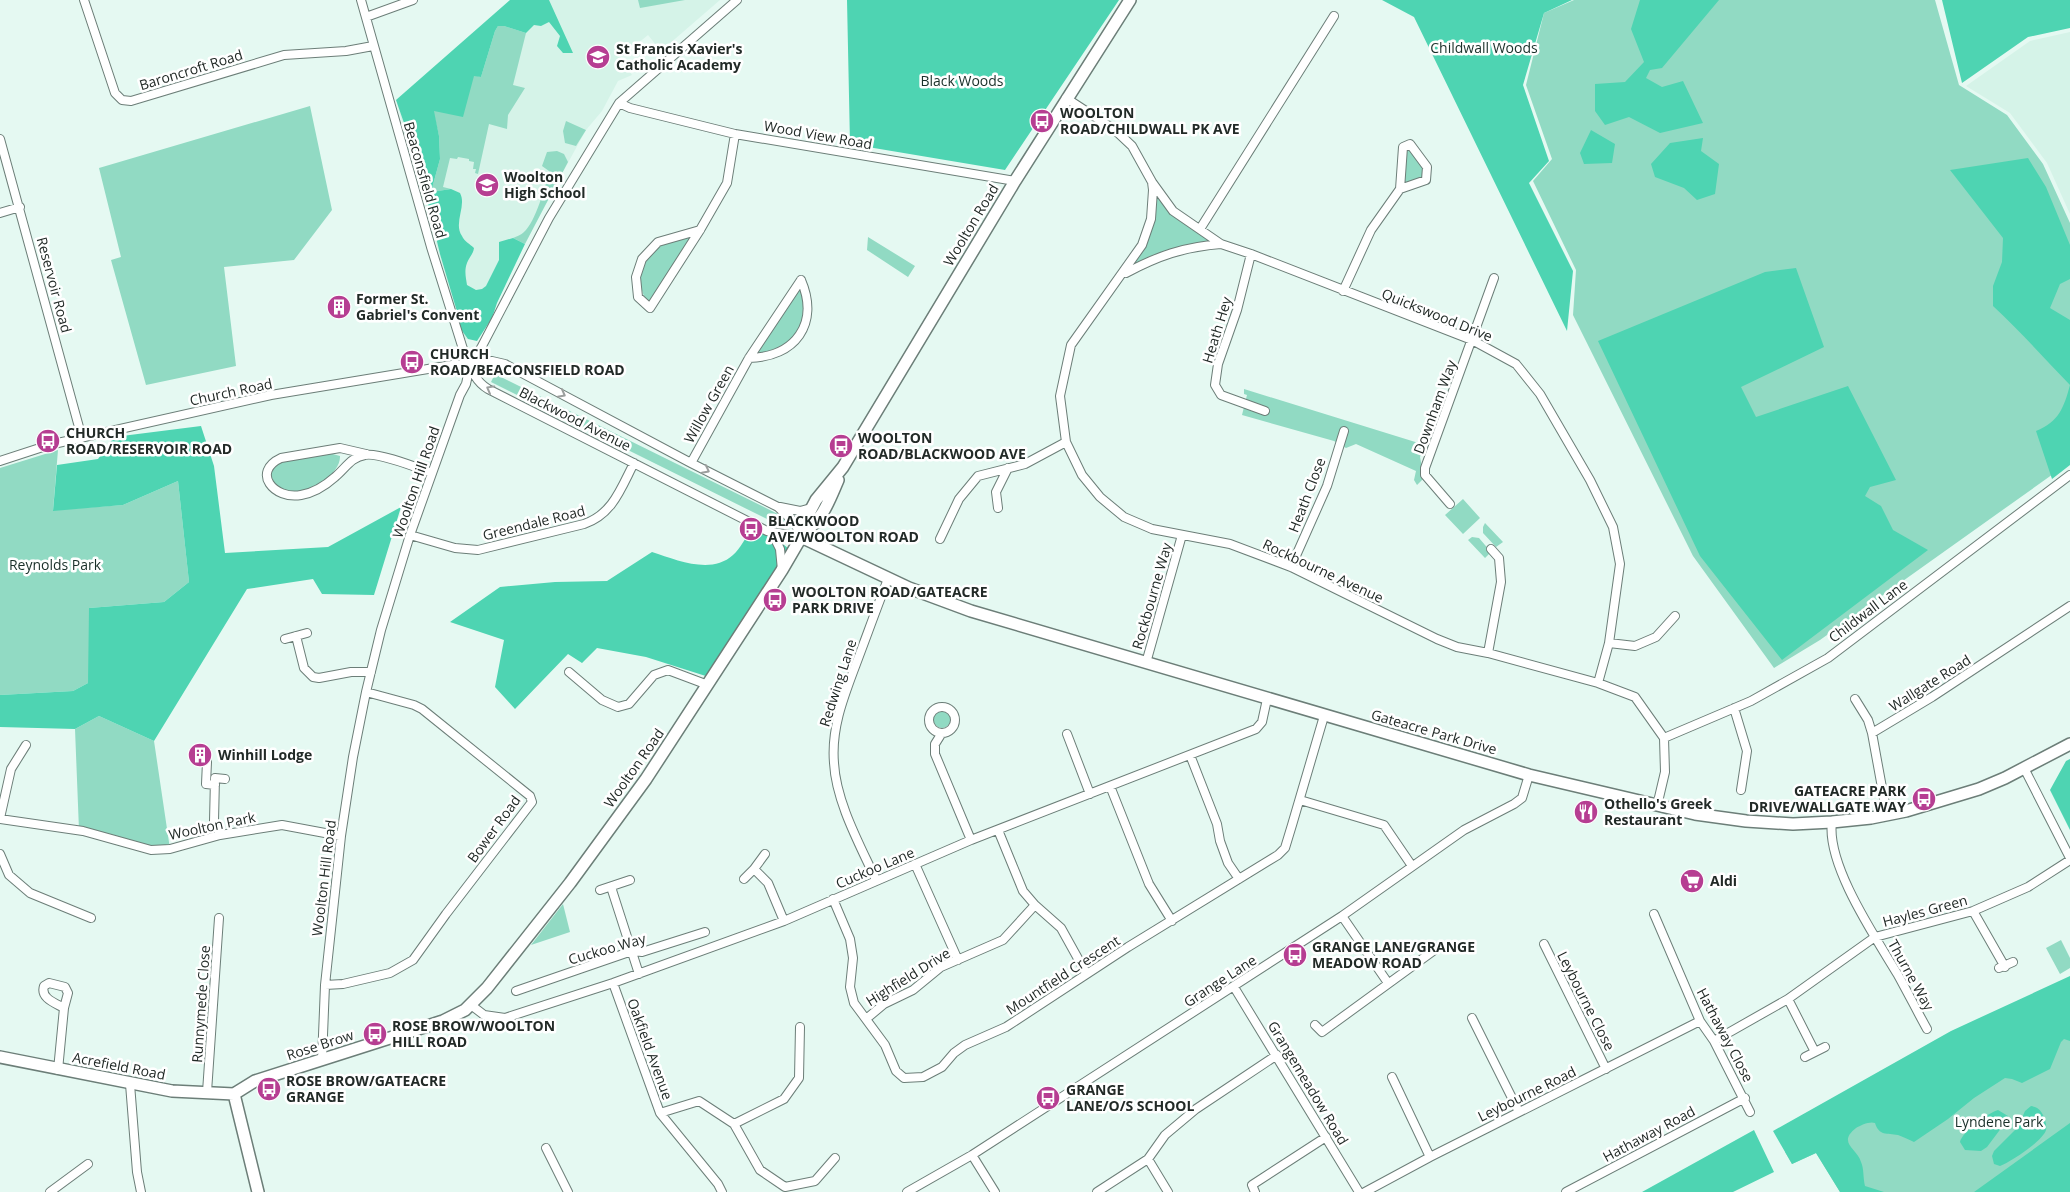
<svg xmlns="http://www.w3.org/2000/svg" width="2070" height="1192" viewBox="0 0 2070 1192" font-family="'Open Sans',sans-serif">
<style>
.built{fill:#d5f3e8}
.green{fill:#91dac3}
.forest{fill:#4ed4b2}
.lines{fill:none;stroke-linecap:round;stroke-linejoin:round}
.street-casing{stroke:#6c7e78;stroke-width:10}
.secondary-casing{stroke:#6c7e78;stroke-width:14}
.street{stroke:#fff;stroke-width:8}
.secondary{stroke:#fff;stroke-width:11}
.oneway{stroke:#9c9f9e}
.labels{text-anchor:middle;stroke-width:5;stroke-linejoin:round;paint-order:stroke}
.park-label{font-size:14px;fill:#192f29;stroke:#fff}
.poi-label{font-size:14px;font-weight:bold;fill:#222a27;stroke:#fff;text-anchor:start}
.street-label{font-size:14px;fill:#222a27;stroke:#fff}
</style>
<rect width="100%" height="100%" fill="#e5f9f2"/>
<path class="built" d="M 510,0 L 720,0 L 661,51 L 648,35 L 620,58 L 632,75 L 618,81 L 602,111 L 586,130 L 471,339 L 463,339 L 396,100 Z
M 2070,32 L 2070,214 L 2047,163 L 2010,113 L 1966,86 L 2030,41 Z"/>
<path class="green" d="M 638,0 L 685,0 L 640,8 Z
M 1574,0 L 1935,0 L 1959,85 L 2007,115 L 2043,164 L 2070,223 L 2070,462 L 1820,640 L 1774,668 L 1693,556 L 1573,315 L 1576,270 L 1533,181 L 1552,159 L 1526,85 L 1544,13 Z
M 498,26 L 504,26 L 526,33 L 513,85 L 525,88 L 508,115 L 507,129 L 489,124 L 478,174 L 475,173 L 476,169 L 473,169 L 474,162 L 469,161 L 469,159 L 458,157 L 457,159 L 450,158 L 443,187 L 451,189 L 431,192 L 440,159 L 439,136 L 433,110 L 474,75 L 481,77 L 495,31 Z
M 310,106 L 332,210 L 294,260 L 224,267 L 236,366 L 146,385 L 111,260 L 121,257 L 99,168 Z
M 566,121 L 586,130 L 576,146 L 565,143 L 563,131 Z
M 1410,144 L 1427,167 L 1426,180 L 1400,189 L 1403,147 Z
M 557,151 L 564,154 L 568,162 L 525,244 L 513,238 C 517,236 521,235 524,232 C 535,223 546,185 549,171 L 542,166 L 547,152 Z
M 1151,191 L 1217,245 L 1169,253 L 1125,273 L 1145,230 Z
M 694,235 L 649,304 C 634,285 640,259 660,245 C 668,239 684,238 694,235 Z
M 868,237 L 915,266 L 908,277 L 867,250 Z
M 801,286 C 808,328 797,346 754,355 Z
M 495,374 L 782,516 L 787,522 L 785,526 L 777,524 L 491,382 Z
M 1244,389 L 1425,445 L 1420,457 L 1424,478 L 1417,485 L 1414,480 L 1416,471 L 1356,444 L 1346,448 L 1334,441 L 1242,415 L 1247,395 L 1244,394 Z
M 58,450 L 53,510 L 123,505 L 178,481 L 189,582 L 164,602 L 89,608 L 91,663 L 88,683 L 73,691 L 0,695 L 0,468 Z
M 329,453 L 340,456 C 341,476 304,496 286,492 C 283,491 279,488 275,487 L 270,471 L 277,462 Z
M 1463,499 L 1480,518 L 1463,534 L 1445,515 Z
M 1485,523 L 1503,542 L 1496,547 L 1483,533 L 1483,527 Z
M 1472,537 L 1479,538 L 1491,552 L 1485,558 L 1468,540 Z
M933 719a9 9 0 1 1 18 0a9 9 0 1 1-18 0Z
M 99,716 L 154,741 L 170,849 L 137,846 L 79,830 L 75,729 Z
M 563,904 L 570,932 L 531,945 Z
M 2061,940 L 2070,958 L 2070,968 L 2060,974 L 2046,948 Z
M 2070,1006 L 2070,1192 L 1840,1192 L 1816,1153 L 1792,1164 L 1785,1152 Z"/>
<path class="forest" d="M 510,0 L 549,0 L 573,53 L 563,53 L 557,46 L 560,36 L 549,22 L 541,26 L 534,25 L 526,33 L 504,26 L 498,26 L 495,31 L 481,77 L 474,76 L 463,117 L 434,111 L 439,136 L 440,159 L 431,192 L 451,189 L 460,193 C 467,206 453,223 462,236 C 464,241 470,244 474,248 C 473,255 469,257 467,263 C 464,271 466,278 467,285 L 476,290 L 482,289 L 486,286 L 499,260 L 499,242 L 513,238 L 525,244 L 497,303 L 492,318 L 477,341 L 468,339 L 460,328 L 458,315 L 440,254 L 419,166 L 396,100 Z
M 847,0 L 1119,0 L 1005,170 L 850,144 Z
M 1382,0 L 1572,0 L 1544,13 L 1523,85 L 1549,161 L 1529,183 L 1573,271 L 1567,331 L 1414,17 Z
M 1640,0 L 1719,0 L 1662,68 L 1650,70 L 1646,78 L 1662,87 L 1683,81 L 1703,123 L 1660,133 L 1629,117 L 1605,125 L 1595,111 L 1595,84 L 1625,82 L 1644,62 L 1631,29 Z
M 1942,0 L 2070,0 L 2070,28 L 2028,37 L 1962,83 Z
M 1591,130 L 1615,144 L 1612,163 L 1584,164 L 1580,153 Z
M 1703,138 L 1701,151 L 1719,164 L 1715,194 L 1697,200 L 1684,188 L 1655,177 L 1651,164 L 1670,143 Z
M 2028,158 L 2046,187 L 2070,245 L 2070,279 L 2060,284 L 2050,308 L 2070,320 L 2070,465 L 2052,479 L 2036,431 C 2059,422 2064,407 2070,385 C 2044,358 2020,331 1993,306 L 1993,286 L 2002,262 L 2003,238 L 1950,170 Z
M 1796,268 L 1824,347 L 1741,387 L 1756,417 L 1848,386 L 1896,480 L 1870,487 L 1865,496 L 1881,506 L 1893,530 L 1928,550 L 1782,660 L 1700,556 L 1598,341 L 1765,272 Z
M 201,426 L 214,466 L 225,553 L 328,547 L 401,507 L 374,595 L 322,594 L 313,579 L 247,589 L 154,741 L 99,716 L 75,729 L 0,727 L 0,695 L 73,691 L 88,683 L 89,608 L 164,602 L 189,582 L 178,481 L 123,505 L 53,511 L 57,465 L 98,459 L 114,437 Z
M 751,529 L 767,531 L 789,549 L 712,678 L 646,657 L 597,648 L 582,663 L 568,654 L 515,709 L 495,687 L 504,640 L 450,622 L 500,587 L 555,582 L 607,581 L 652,552 C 677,560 711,575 733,555 C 740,549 746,537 751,529 Z
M 2070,759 L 2070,830 L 2050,790 L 2066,761 Z
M 2070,976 L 2070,1041 L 2064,1039 L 2061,1042 L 2050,1069 L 2022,1083 L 2012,1079 L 2005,1078 L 1974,1098 L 1948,1119 L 1914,1142 C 1909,1140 1904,1137 1898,1135 C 1887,1133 1879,1136 1875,1123 C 1870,1121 1861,1125 1856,1128 C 1837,1143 1857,1148 1861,1162 C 1864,1168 1863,1178 1865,1186 L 1884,1192 L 1840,1192 L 1816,1153 L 1792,1164 L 1773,1131 L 1951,1031 Z
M 2031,1106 C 2037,1107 2040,1109 2043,1115 C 2045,1119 2047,1125 2046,1130 C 2043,1141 2010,1162 2000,1166 L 1994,1164 L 1992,1156 L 1994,1151 L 2018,1127 L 2025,1111 Z
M 1998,1110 L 2008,1116 L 2008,1119 L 1987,1147 L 1981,1151 L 1965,1150 L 1960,1142 C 1962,1132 1988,1113 1998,1110 Z
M 2070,1123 L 2070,1192 L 1974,1192 Z
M 1754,1130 L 1774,1172 L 1733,1192 L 1642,1192 Z"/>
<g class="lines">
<g class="street-casing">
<path id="street" d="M 84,0 L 115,93 L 122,100 L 131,101 L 284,55 L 346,51 L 373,46
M 366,17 L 413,0
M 1066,98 L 1115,130 L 1132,146 L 1152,182 L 1153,190 L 1151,219 L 1142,245 L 1071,345 L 1060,396 L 1066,442 L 1082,475 L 1100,497 L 1124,517 L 1152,529 L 1230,544 L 1291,567 L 1437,639 L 1457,647 L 1488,653 L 1598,683 L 1635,697 L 1664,738 L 1665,772 L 1657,806
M 619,103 L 630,108 L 735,134 L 1015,181
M 0,139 L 82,438
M 1152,182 L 1173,211 L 1221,244 L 1251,254 L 1472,340 L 1516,364 L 1540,394 L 1590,480 L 1613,527 L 1620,564 L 1609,643 L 1598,683
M 0,213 L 20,207
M 1200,229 L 1334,16
M 700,230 L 658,242 L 642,259 L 636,277 L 638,297 L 650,308 L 700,230 L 727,183 L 735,134
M 1251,254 L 1237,310 L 1218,364 L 1215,385 L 1221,395 L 1265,411
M 1126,273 C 1158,256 1183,247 1221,244
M 1343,291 L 1371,230 L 1400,189 L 1403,147 L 1410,144 L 1427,167 L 1426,180 L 1400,189
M 749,358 C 795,357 820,324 801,280
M 366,454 L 340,448 L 281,458 C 251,472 274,500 301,495 C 313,493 326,485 335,477 C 345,469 351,457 365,455 C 378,452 418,468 432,473
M 0,461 L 49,445 L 271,395 L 452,365 L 470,365 L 492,361 L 505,364 L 691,463 L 778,507 L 795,523 L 801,537 L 767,531 L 488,389 C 473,380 470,365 463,349 L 431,247 L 361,0
M 691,463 L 749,358 L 801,280
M 1450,504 L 1425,475 L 1425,468 L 1494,278
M 780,507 L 800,511 L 811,508
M 998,508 L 996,492 L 1008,468
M 772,533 L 780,549 L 782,570
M 410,535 L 455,548 L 478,550 L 584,524 C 613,514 621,488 634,463
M 940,539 L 959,499 L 978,476 L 1025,464 L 1066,442
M 1291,567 L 1327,486 L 1344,431
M 296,636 L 304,668 L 313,677 L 319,678 L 351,672 L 371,672
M 285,639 L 307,633
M 1609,643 L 1635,646 L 1656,637 L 1675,616
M 1488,653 L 1501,582 L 1499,558 L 1491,549
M 1146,663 L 1182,535
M 569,672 L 602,700 L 618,707 L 629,704 L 654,675 L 668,670 L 708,685
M 1855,699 L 1868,720 L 1872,733
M929 720a13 13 0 1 1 26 0a13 13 0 1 1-26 0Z
M 1734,708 L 1747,751 L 1741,790
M 940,733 L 940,736 L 935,744 L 935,754 L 971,840
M 1067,734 L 1090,794
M 1664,738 L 1751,701 L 1828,658 L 2070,475
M 1190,755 L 1217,824 L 1220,841 L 1228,863 L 1239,879
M 207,762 L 206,784 L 215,785
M 2024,768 L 2070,858
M 1110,786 L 1149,884 L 1172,921
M 1300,800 L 1384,825 L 1412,866
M 1887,815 L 1872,733 L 1932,697 L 2070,606
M 0,818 L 11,769 L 26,745
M 0,819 L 83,831 L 151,850 L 170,849 L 220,835 L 282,825 L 341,836
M 1832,822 C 1826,865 1876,938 1898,975 C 1908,993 1917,1011 1927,1029
M 998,830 L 1023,891 L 1035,905 L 1061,928 L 1086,973
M 220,835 L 214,821 L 215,778 L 225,779
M 0,854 L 9,875 L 30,893 L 91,918
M 915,864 L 958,960
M 754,869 L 768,883 L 784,921
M 744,879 L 754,869 L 765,854
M 876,880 C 860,845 836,802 834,763 C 831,728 844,696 856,664 C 867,635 877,607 888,579
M 611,887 L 639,974
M 600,890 L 630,880
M 833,899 L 850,939 L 853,958 L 850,987 L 854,1003 L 885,1045 L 896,1071 L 904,1078 L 923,1077 L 942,1067 L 954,1053 L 965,1045 L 1006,1027 L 1128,947 L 1278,855 L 1285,848 L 1292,825 L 1324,716
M 1973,911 L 2005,967
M 1654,914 L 1700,1021 L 1714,1041 L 1750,1112
M 1342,916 L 1388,983
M 1544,944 L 1606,1069
M 1999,968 L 2013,962
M 613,983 L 660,1113 L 718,1184 L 722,1192
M 325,985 L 343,984 L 390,973 L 413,960 L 446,914 L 532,802 L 530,796 L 422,709 L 414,705 L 366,692
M 1234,987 L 1359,1192
M 516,991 L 632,951 L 642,952 L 705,932
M 1788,999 L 1815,1052
M 471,1005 L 484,1015 L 505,1018 L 613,983 L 784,921 L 971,840 L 1256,729 L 1262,722 L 1267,699
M 1472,1018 L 1519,1112
M 866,1019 L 884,1004 L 913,990 L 941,967 L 1003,940 L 1035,905
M 1315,1025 L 1322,1032 L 1440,946
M 1714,1041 L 1788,999 L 1875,937 L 1973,911 L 2028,887 L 2070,860
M 1805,1057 L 1825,1047
M 322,1060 L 325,985 L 341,836 L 353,757 L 366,692 L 381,630 L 410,535 L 460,395 L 466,384 L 470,365 L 481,348 L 549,218 L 619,103 L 737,0
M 58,1070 L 64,1008 C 55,1003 40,998 44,986 L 49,983 L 65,987 L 68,993 L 64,1008
M 1392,1077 L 1430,1157
M 130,1084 L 137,1172 L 141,1192
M 207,1092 L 219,918
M 660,1113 L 699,1101 L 734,1124 L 760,1170 L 785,1187 L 815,1181 L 835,1158
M 734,1124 L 784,1099 L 799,1078 L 800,1027
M 546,1148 L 568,1192
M 972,1155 L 995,1192
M 1148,1159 L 1168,1192
M 50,1192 L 88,1164
M 907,1192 L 972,1155 L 1342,916 L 1464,830 L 1514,804 L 1522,798 L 1529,775
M 1097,1192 L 1148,1159 L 1165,1135 L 1196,1109 L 1277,1055
M 1255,1192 L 1252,1185 L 1326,1137
M 1365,1192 L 1430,1157 L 1700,1021
M 1566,1192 L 1745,1098"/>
</g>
<g class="secondary-casing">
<path id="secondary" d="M 803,534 C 824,517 828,503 838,480
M 801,537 L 909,588 L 971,611 L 1529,775 L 1695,814 L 1746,821 L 1793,824 L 1832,822 L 1871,818 L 1906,811 L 1979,789 L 2005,778 L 2070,744
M 0,1057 L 172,1091 L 234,1094
M 234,1094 L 255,1081 L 443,1021 L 465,1010 L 487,988 L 570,883 L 646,779 L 782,570 L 803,534 L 806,519 L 816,500 L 843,467 L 1015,181 L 1130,0
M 234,1094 L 258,1192"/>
</g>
<use href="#street" class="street"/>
<use href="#secondary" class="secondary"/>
</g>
<defs><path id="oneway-chevron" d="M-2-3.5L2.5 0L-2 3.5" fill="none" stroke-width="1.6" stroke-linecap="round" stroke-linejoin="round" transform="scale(1.25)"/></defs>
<g class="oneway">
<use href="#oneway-chevron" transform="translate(490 389) rotate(-151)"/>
<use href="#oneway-chevron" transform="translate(562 394) rotate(28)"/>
<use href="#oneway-chevron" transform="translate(706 470) rotate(27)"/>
</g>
<defs>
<g id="school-disc" transform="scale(1.25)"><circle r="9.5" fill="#b63e92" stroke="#fff"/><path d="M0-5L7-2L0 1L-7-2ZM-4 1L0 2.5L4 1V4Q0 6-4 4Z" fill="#fff"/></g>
<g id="bus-disc" transform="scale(1.25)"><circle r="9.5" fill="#b63e92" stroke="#fff"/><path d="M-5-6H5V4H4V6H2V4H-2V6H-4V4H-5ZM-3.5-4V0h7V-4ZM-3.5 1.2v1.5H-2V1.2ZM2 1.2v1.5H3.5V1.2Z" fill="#fff"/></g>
<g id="building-disc" transform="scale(1.25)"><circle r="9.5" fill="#b63e92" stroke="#fff"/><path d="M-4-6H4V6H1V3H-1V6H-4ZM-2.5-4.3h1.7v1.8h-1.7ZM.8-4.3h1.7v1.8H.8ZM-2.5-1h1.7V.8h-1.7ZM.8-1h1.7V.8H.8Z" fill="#fff"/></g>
<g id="restaurant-disc" transform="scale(1.25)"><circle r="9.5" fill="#b63e92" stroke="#fff"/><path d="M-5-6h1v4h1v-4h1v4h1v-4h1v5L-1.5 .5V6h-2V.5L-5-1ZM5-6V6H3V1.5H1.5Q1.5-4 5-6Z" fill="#fff"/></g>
<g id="supermarket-disc" transform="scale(1.25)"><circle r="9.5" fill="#b63e92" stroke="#fff"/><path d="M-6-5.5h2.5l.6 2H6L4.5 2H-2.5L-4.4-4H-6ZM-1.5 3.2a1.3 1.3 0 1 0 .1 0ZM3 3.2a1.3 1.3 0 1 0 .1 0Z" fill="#fff"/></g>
</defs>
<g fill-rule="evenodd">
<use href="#school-disc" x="598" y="57"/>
<use href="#bus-disc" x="1042" y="121"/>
<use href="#school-disc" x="487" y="185"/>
<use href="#building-disc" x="339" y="307"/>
<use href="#bus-disc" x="412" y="362"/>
<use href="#bus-disc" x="48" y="441"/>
<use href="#bus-disc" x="841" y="446"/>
<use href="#bus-disc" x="751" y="529"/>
<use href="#bus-disc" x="775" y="600"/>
<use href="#building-disc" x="200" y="755"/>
<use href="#bus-disc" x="1924" y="799"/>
<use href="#restaurant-disc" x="1586" y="812"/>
<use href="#supermarket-disc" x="1692" y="881"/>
<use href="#bus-disc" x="1295" y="955"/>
<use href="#bus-disc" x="375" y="1034"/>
<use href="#bus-disc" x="269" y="1089"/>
<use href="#bus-disc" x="1048" y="1098"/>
</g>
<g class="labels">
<g class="park-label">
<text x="1484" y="53">Childwall Woods</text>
<text x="962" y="86">Black Woods</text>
<text x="55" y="570">Reynolds Park</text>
<text x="1999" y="1127">Lyndene Park</text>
</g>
<g class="poi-label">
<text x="616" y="54">St Francis Xavier's<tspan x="616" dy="16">Catholic Academy</tspan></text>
<text x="1060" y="118">WOOLTON<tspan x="1060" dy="16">ROAD/CHILDWALL PK AVE</tspan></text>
<text x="504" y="182">Woolton<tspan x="504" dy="16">High School</tspan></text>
<text x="356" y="304">Former St.<tspan x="356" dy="16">Gabriel's Convent</tspan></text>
<text x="430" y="359">CHURCH<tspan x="430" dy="16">ROAD/BEACONSFIELD ROAD</tspan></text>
<text x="66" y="438">CHURCH<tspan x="66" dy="16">ROAD/RESERVOIR ROAD</tspan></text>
<text x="858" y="443">WOOLTON<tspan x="858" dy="16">ROAD/BLACKWOOD AVE</tspan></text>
<text x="768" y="526">BLACKWOOD<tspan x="768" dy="16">AVE/WOOLTON ROAD</tspan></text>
<text x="792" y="597">WOOLTON ROAD/GATEACRE<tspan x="792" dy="16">PARK DRIVE</tspan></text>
<text x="218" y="760">Winhill Lodge</text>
<text x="1906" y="796" text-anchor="end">GATEACRE PARK<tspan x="1906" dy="16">DRIVE/WALLGATE WAY</tspan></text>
<text x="1604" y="809">Othello's Greek<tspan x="1604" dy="16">Restaurant</tspan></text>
<text x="1710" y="886">Aldi</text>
<text x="1312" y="952">GRANGE LANE/GRANGE<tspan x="1312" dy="16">MEADOW ROAD</tspan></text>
<text x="392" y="1031">ROSE BROW/WOOLTON<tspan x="392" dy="16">HILL ROAD</tspan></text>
<text x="286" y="1086">ROSE BROW/GATEACRE<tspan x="286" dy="16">GRANGE</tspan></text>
<text x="1066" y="1095">GRANGE<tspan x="1066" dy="16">LANE/O/S SCHOOL</tspan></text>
</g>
<g class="street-label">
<text transform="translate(191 70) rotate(-17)" y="5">Baroncroft Road</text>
<text transform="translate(818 135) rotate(10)" y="5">Wood View Road</text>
<text transform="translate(425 180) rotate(74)" y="5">Beaconsfield Road</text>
<text transform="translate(971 225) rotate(-59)" y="5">Woolton Road</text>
<text transform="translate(54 285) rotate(75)" y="5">Reservoir Road</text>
<text transform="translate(1437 315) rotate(22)" y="5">Quickswood Drive</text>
<text transform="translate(1217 330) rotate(-73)" y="5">Heath Hey</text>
<text transform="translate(231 392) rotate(-12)" y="5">Church Road</text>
<text transform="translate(709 404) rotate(-61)" y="5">Willow Green</text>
<text transform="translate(1435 407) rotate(-70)" y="5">Downham Way</text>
<text transform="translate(575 419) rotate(27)" y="5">Blackwood Avenue</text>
<text transform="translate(416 482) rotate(-71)" y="5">Woolton Hill Road</text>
<text transform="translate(1307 495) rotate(-69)" y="5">Heath Close</text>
<text transform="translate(534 523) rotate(-14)" y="5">Greendale Road</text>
<text transform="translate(1323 571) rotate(25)" y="5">Rockbourne Avenue</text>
<text transform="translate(1152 596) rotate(-74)" y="5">Rockbourne Way</text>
<text transform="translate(1868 611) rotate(-37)" y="5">Childwall Lane</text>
<text transform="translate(838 683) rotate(-72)" y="5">Redwing Lane</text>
<text transform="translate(1930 683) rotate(-32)" y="5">Wallgate Road</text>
<text transform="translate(1434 732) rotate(16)" y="5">Gateacre Park Drive</text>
<text transform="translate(634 768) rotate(-55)" y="5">Woolton Road</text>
<text transform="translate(212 826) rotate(-12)" y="5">Woolton Park</text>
<text transform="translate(494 829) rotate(-54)" y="5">Bower Road</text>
<text transform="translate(875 868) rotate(-23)" y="5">Cuckoo Lane</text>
<text transform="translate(324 878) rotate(-83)" y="5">Woolton Hill Road</text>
<text transform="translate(1925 911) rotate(-15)" y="5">Hayles Green</text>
<text transform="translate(607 949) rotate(-16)" y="5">Cuckoo Way</text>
<text transform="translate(1063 975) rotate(-33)" y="5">Mountfield Crescent</text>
<text transform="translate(1911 975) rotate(61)" y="5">Thurne Way</text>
<text transform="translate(908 977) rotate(-32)" y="5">Highfield Drive</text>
<text transform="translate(1220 981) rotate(-33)" y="5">Grange Lane</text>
<text transform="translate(1586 1001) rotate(63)" y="5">Leybourne Close</text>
<text transform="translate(201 1004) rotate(-86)" y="5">Runnymede Close</text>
<text transform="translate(1725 1035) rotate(62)" y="5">Hathaway Close</text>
<text transform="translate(320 1045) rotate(-18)" y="5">Rose Brow</text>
<text transform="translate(650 1049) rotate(70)" y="5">Oakfield Avenue</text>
<text transform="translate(119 1066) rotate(11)" y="5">Acrefield Road</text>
<text transform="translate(1308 1083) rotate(59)" y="5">Grangemeadow Road</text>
<text transform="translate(1527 1094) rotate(-26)" y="5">Leybourne Road</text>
<text transform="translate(1649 1134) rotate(-28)" y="5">Hathaway Road</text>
</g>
</g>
</svg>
